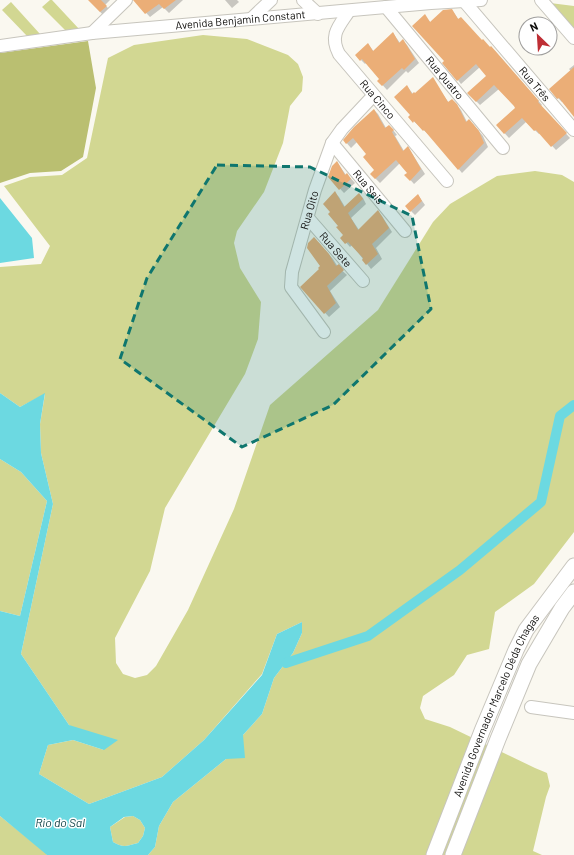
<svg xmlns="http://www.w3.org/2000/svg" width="574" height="855" viewBox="0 0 574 855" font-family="Barlow,sans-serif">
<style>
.green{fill:#d2d792}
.forest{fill:#babf71}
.water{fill:#6cd9e1;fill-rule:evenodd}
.shadow{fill:#0003}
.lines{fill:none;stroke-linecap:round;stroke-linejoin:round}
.canal{stroke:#6cd9e1;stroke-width:10}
.building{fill:#ebae77}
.minor-casing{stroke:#c7c5bd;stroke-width:14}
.major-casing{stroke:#c7c5bd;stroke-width:17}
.minor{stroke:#fff;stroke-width:12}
.major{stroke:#fff;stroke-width:15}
.marked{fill:#0f766e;fill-opacity:0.2;stroke:#0f766e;stroke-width:3;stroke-dasharray:8 5;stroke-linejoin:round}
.labels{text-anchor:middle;stroke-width:3;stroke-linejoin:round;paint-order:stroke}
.street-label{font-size:11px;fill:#0e0d0b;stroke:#fff}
.water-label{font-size:12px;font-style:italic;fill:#093e42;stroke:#fff}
</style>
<rect width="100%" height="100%" fill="#faf8f0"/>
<path class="green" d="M 50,0 L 52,0 L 80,30 L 67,32 L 42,7 Z
M 11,2 L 40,34 L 27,36 L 2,10 Z
M 550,3 L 574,6 L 574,31 Z
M 203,35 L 247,39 L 288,55 L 298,64 L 303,77 L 302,91 L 290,106 L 283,143 L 264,192 L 237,231 L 234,243 L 240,268 L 261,302 L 258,339 L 245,374 L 165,508 L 150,571 L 115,638 L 116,663 L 123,674 L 135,678 L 147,675 L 156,666 L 188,610 L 234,509 L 270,405 L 378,310 L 433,222 L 450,204 L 497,176 L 535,171 L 562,175 L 574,182 L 574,532 L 534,584 L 495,612 L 489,649 L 467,655 L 454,675 L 423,696 L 420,708 L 425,719 L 450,727 L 535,768 L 547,773 L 550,786 L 546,797 L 533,851 L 542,855 L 148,855 L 155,847 L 159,826 L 173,802 L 226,759 L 243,735 L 262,714 L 274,678 L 293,653 L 302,633 L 302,622 L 277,634 L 262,674 L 204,740 L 162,777 L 89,804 L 39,774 L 48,745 L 73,740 L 104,750 L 69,725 L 21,654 L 53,504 L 41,453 L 40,424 L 45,394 L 20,407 L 0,393 L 0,267 L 41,264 L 50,246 L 4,186 L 30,177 L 62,175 L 87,158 L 108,58 L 134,45 Z
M 0,459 L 21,472 L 47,501 L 20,616 L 0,611 Z
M 0,816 L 46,853 L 47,855 L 0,855 Z
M 133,816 L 140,820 L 145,828 L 143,836 L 138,843 C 127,846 123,848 113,842 L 110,827 L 125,817 Z"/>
<path class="forest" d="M 88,41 L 96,88 L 83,157 L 61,171 L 30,173 L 0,183 L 0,53 Z"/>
<path class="water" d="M 0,198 L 32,238 L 34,258 L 0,263 Z
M 0,393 L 20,407 L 45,393 L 40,424 L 41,453 L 53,504 L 21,654 L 69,725 L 118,740 L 104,750 L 73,740 L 48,745 L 39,774 L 89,804 L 162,777 L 204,740 L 262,675 L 277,634 L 302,622 L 302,633 L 293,653 L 274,678 L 262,714 L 243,735 L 245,758 L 226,759 L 173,802 L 159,826 L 155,847 L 148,855 L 47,855 L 0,816 L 0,611 L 20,616 L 47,501 L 21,472 L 0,459 ZM 133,816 L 140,820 L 145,828 L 143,836 L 138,843 C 127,846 123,848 113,842 L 110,827 L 124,817 Z"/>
<path class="shadow" d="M 89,0 L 110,0 L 105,5 L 110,10 L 104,16 Z
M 134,0 L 183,0 L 169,13 L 163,7 L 150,17 Z
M 225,0 L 237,0 L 239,2 L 232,8 Z
M 452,10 L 459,20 L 482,41 L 495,51 L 542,105 L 541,106 L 570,138 L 556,150 L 540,133 L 539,134 L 526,122 L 509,138 L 497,125 L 516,108 L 499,89 L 480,105 L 476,101 L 488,76 L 480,67 L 461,84 L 458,80 L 445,61 L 425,16 L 431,23 Z
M 393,33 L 400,43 L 403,41 L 407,45 L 419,63 L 408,73 L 406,71 L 387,90 L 379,81 L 380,79 L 366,63 L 365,64 L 361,60 L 368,44 L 374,52 Z
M 574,65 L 574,115 L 563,101 L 562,102 L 558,98 L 571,71 L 569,69 Z
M 432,79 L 449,103 L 456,104 L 461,110 L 467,122 L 473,124 L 483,136 L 488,147 L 462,173 L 429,133 L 428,134 L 409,117 L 412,115 L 407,86 L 413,94 L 415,95 Z
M 374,110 L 378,114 L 386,128 L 393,130 L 397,135 L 395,136 L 404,151 L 408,148 L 411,152 L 425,174 L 414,184 L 406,175 L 408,173 L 400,163 L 380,183 L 371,174 L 375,170 L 367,154 L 357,142 L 351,148 L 344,140 Z
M 337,162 L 346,175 L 347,174 L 355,183 L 344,193 L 329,177 Z
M 335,193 L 339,197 L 345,207 L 359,194 L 363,198 L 366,204 L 351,218 L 359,230 L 378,212 L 382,216 L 392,232 L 376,248 L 382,259 L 371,269 L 352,245 L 350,247 L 342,238 L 345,235 L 331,212 Z
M 418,195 L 425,205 L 415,215 L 406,206 Z
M 318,242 L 333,259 L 338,267 L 347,275 L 330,291 L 340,307 L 329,317 L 301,287 L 320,269 L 322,266 Z"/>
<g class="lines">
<path class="canal" d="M 286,663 L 368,636 L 460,570 L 541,502 L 560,416 L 574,405"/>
</g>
<path class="building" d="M 88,0 L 101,0 L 107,6 L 100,12 Z
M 133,0 L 176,0 L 164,9 L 159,4 L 145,14 Z
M 452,9 L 458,19 L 461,17 L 482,40 L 483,39 L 490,47 L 491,46 L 539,101 L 538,102 L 567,133 L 551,147 L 536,130 L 534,131 L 522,118 L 504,134 L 496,125 L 515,108 L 514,106 L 494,85 L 476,102 L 467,93 L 486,76 L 476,64 L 457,81 L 442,63 L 444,61 L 412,26 L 425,14 L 430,22 L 443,10 Z
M 393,32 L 399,43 L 403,39 L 415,59 L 404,70 L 402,68 L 382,86 L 377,81 L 379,79 L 362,59 L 360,61 L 355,55 L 368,43 L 373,51 Z
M 574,67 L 574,117 L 559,98 L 557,99 L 549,89 Z
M 433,77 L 448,102 L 452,99 L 457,104 L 466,122 L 469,119 L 479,131 L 484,143 L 458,170 L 424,130 L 423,131 L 414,121 L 413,123 L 408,117 L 410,115 L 394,97 L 407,85 L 412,94 L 414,92 L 415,93 Z
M 374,109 L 385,128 L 389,125 L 394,130 L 392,132 L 403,151 L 408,146 L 421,169 L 410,181 L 404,175 L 407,173 L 396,160 L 375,179 L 370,174 L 374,170 L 363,157 L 366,154 L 353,138 L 346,144 L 343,140 L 354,127 Z
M 337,161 L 345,175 L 347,173 L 351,179 L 339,190 L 328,177 L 332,166 Z
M 335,191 L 344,207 L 359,193 L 363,199 L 348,213 L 358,230 L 378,210 L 389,228 L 372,244 L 378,254 L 366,265 L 362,260 L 363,258 L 348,242 L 345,244 L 340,238 L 343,235 L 336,227 L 338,226 L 328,214 L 330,212 L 323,204 Z
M 418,194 L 422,201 L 410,212 L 405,206 Z
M 314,237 L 329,254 L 336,266 L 339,264 L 344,270 L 327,286 L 336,303 L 324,314 L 300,287 L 319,269 L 318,268 L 320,266 L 307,248 L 308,243 Z"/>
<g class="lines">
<g class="minor-casing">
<g id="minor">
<path d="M 303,0 L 318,14"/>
<path d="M 541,0 L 574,38"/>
<path id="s1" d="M 464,1 L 574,130"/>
<path id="s2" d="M 386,7 L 503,148"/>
<path id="s3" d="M 349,11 C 339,26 329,35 339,54 L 447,181"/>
<path d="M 251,19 L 271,0"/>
<path d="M 92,33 L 126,0"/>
<path id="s4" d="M 0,46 L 92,33 L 431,3 L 481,0"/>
<path id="s5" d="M 332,143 L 405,231"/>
<path id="s6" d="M 308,218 L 363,281"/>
<path id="s7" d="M 324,332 L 291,287 L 292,272 L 315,190 L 332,143 L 342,129 L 373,96"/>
<path d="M 531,707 L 574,713"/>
</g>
</g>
<g class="major-casing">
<g id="major">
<path id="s8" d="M 434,855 L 482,731 L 516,650 L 526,630 L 574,566"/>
<path d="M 453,855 L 498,739 L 529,664 L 562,608 L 574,592"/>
</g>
</g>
<use href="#minor" class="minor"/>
<use href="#major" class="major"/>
</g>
<path class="marked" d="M 217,165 L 310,167 L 412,216 L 431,309 L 333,405 L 242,447 L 120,359 L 147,278 Z"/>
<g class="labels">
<g class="street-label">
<text dy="4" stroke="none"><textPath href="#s4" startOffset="242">Avenida Benjamin Constant</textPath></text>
<text dy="4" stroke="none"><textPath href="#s2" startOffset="92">Rua Quatro</textPath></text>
<text dy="4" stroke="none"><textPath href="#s1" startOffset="109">Rua Três</textPath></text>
<text dy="4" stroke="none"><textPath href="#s3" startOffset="107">Rua Cinco</textPath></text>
<text dy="4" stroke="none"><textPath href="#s5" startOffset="57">Rua Seis</textPath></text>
<text dy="4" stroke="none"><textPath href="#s7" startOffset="135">Rua Oito</textPath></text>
<text dy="4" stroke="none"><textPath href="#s6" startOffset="42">Rua Sete</textPath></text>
<text dy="4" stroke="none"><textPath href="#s8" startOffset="162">Avenida Governador Marcelo Déda Chagas</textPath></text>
</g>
<g class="water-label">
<text x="60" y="827">Rio do Sal</text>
</g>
</g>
<g transform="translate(538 36) rotate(335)"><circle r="19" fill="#ffffff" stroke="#9f9e9d"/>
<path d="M0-3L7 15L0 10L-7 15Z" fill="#bf2f35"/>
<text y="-6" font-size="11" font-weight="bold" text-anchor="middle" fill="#0e0d0b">N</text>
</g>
</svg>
